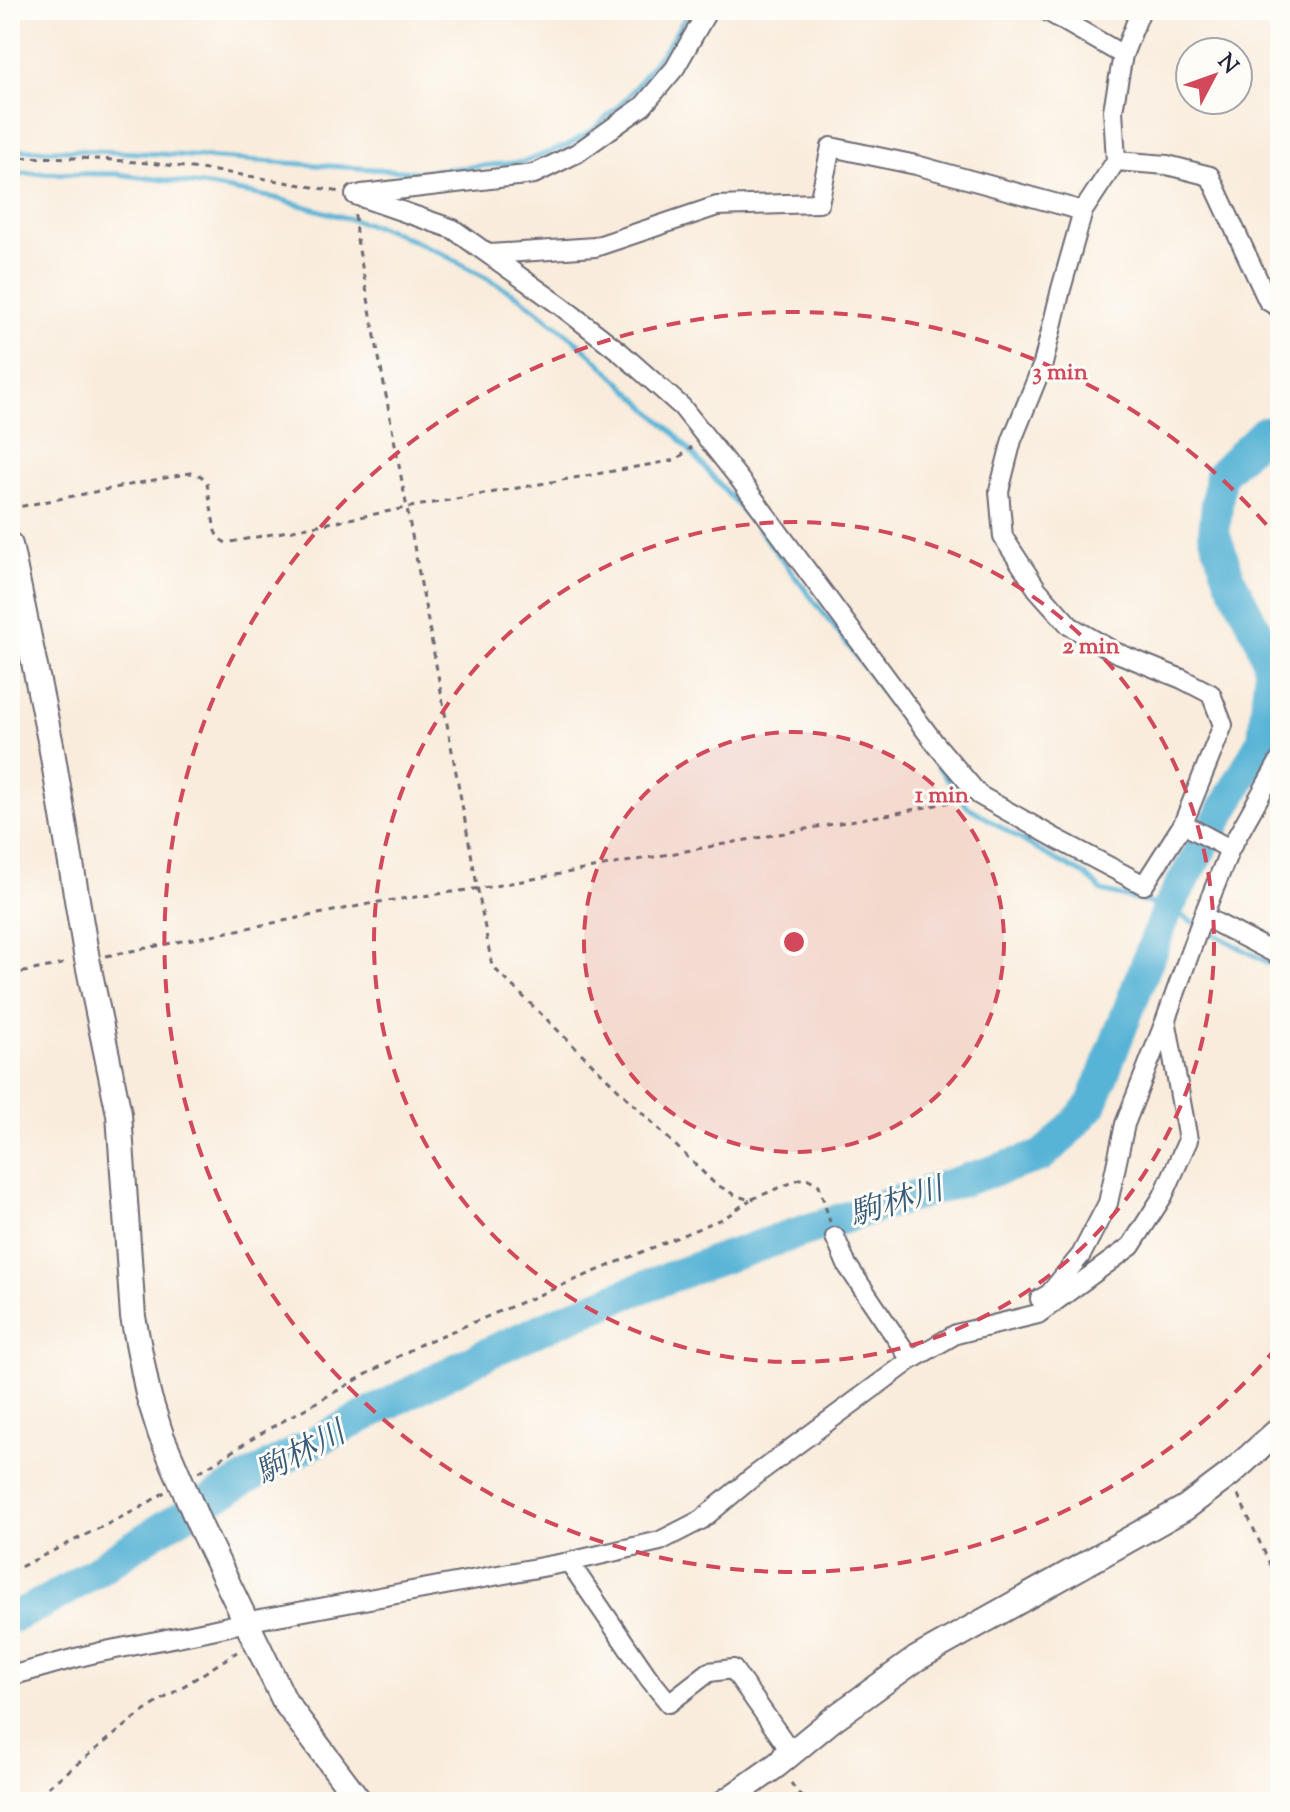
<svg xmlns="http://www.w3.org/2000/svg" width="1290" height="1812" viewBox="0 0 1290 1812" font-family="'Sorts Mill Goudy','Noto Serif JP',serif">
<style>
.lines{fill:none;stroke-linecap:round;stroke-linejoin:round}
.stream{stroke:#58b4d6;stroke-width:5}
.river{stroke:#58b4d6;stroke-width:32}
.minor-casing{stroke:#6d6973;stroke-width:22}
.tertiary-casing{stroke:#6d6973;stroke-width:28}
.path{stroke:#6d6973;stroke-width:3;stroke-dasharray:6 6;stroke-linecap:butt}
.minor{stroke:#fff;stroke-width:18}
.tertiary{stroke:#fff;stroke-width:24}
.ring{fill:none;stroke:#d1495b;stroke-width:4;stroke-dasharray:14 10}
.labels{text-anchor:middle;stroke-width:6;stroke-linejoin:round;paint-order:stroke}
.water-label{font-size:32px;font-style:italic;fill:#385c79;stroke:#fdfcf7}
.centre{fill:#d1495b;stroke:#fdfcf7;stroke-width:4}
.ring-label{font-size:24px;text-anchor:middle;font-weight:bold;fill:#d1495b;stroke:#fdfcf7;stroke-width:6;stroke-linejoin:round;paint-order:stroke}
</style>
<rect width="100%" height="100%" fill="#fdfcf7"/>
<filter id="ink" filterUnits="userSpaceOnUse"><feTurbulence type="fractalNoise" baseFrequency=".0125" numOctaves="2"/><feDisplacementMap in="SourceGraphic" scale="16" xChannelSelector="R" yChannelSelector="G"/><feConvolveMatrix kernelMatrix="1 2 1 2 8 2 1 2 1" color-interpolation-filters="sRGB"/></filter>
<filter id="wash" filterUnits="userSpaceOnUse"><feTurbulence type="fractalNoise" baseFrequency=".006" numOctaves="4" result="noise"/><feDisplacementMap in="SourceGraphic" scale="32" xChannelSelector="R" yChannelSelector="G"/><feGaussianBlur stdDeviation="1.8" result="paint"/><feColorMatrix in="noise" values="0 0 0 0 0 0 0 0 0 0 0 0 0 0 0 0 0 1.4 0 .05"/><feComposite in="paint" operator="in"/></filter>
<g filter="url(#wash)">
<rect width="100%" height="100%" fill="#f9ecdc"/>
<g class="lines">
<path class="stream" d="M 10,150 L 74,150 L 160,154 L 415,172 L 524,162 L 568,145 L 593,130 L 626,99 L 667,46 L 690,10
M 10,173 L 117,174 L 209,186 L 275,198 L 389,230 L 443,254 L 520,297 L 581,345 L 677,436 L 755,525 L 835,628 L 967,806 L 1041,852 L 1087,876 L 1102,891 L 1168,908 L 1194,923
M 1203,928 L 1280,969"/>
<path class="river" d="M 10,1618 C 65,1597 119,1553 170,1523 C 262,1468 357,1420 452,1371 C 639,1276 842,1219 1041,1156 L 1057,1142 L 1091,1106 L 1168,908 L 1263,739 L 1270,670 L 1260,638 L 1230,579 L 1214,533 L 1220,475 L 1264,432 L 1280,432"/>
</g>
</g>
<g filter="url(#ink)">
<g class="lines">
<g class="minor-casing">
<path id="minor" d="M 1045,10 L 1123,55
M 1116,161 L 1167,165 L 1210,176 L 1268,301 L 1280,308
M 362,194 L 534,174 L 577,153 L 643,106 L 675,68 L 708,10
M 355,195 L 453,229 L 561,306 L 620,352 L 682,407 L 740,480 L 934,742 L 979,795 L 1057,839 L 1144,885 L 1183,824 L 1223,725 L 1211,694 L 1182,679 L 1115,652 L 1070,626 L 1037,589 L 1003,537 L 999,491 L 1012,440 L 1043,364 L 1061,289 L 1083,211 L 1116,161 L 1113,110 L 1123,55 L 1141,10
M 490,254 L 595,247 L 717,206 L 819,203 L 831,147 L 916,165 L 1083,211
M 1183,824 L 1230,849
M 1203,916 L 1280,956
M 835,1237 L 847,1265 L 911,1360
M 1040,1299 L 1049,1294 L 1081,1255 L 1108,1203 L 1125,1124 L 1166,1019 L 1203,916 L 1230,849 L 1280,760
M 569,1562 L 648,1677 L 669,1703 L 709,1672 L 733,1669 L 787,1746 L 778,1763
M 10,1676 C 42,1668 74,1657 106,1651 C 153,1641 199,1634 245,1622 L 569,1562 L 660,1541 L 701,1520 L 754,1476 L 911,1360 L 956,1334 L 1038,1314 L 1131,1246 L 1163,1196 L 1188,1140 L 1166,1019"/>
</g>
<g class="tertiary-casing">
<path id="tertiary" d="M 10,545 L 51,745 L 87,959 L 119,1114 L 133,1317 L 148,1394 L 161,1435 L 200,1526 L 285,1702 L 360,1802
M 725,1802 L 777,1765 L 833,1719 L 916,1659 L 1185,1508 L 1229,1475 L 1280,1429"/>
</g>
<path class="path" d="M 10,158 C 118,154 234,172 340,192
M 355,215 L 356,234 L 492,966 L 714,1183 L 735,1195 L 750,1200 L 805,1177 L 819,1185 L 830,1222
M 10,510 L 18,507 L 190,473 L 201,476 L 207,483 L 215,531 L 218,538 L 226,543 L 416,506 L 670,461 L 677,459 L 692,447
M 106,956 L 379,902 L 489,887 L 872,817 L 892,814 L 960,800
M 10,975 L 67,963
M 199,1472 L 265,1431 L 419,1345 L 726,1217 L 750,1200
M 1238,1495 L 1280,1586
M 10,1572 L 140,1508 L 165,1492
M 791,1783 L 805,1802
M 29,1802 L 143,1712 L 237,1652"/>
<use href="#minor" class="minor"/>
<use href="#tertiary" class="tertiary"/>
</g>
</g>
<circle cx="794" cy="942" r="210" fill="#d1495b" fill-opacity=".12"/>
<g class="ring">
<circle cx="794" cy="942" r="210"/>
<circle cx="794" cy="942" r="420"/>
<path d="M1277 1347A630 630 0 1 1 1277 537"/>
</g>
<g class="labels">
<g class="water-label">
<text transform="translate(896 1201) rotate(-17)" y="11">駒林川</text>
<text transform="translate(300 1452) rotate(-28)" y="11">駒林川</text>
</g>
</g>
<circle cx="794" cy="942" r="12" class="centre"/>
<g class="ring-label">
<text x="1060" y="379">3 min</text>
<text x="1091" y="653">2 min</text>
<text x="942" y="802">1 min</text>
</g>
<rect width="1290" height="1812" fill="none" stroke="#fdfcf7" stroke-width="40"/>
<g transform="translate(1214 76) rotate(49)"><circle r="38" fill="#fdfcf7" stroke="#a5a5ac" stroke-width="2"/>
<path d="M0-6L14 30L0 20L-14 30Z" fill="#d1495b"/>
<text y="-12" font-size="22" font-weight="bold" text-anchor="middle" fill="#22223b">N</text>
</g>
</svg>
